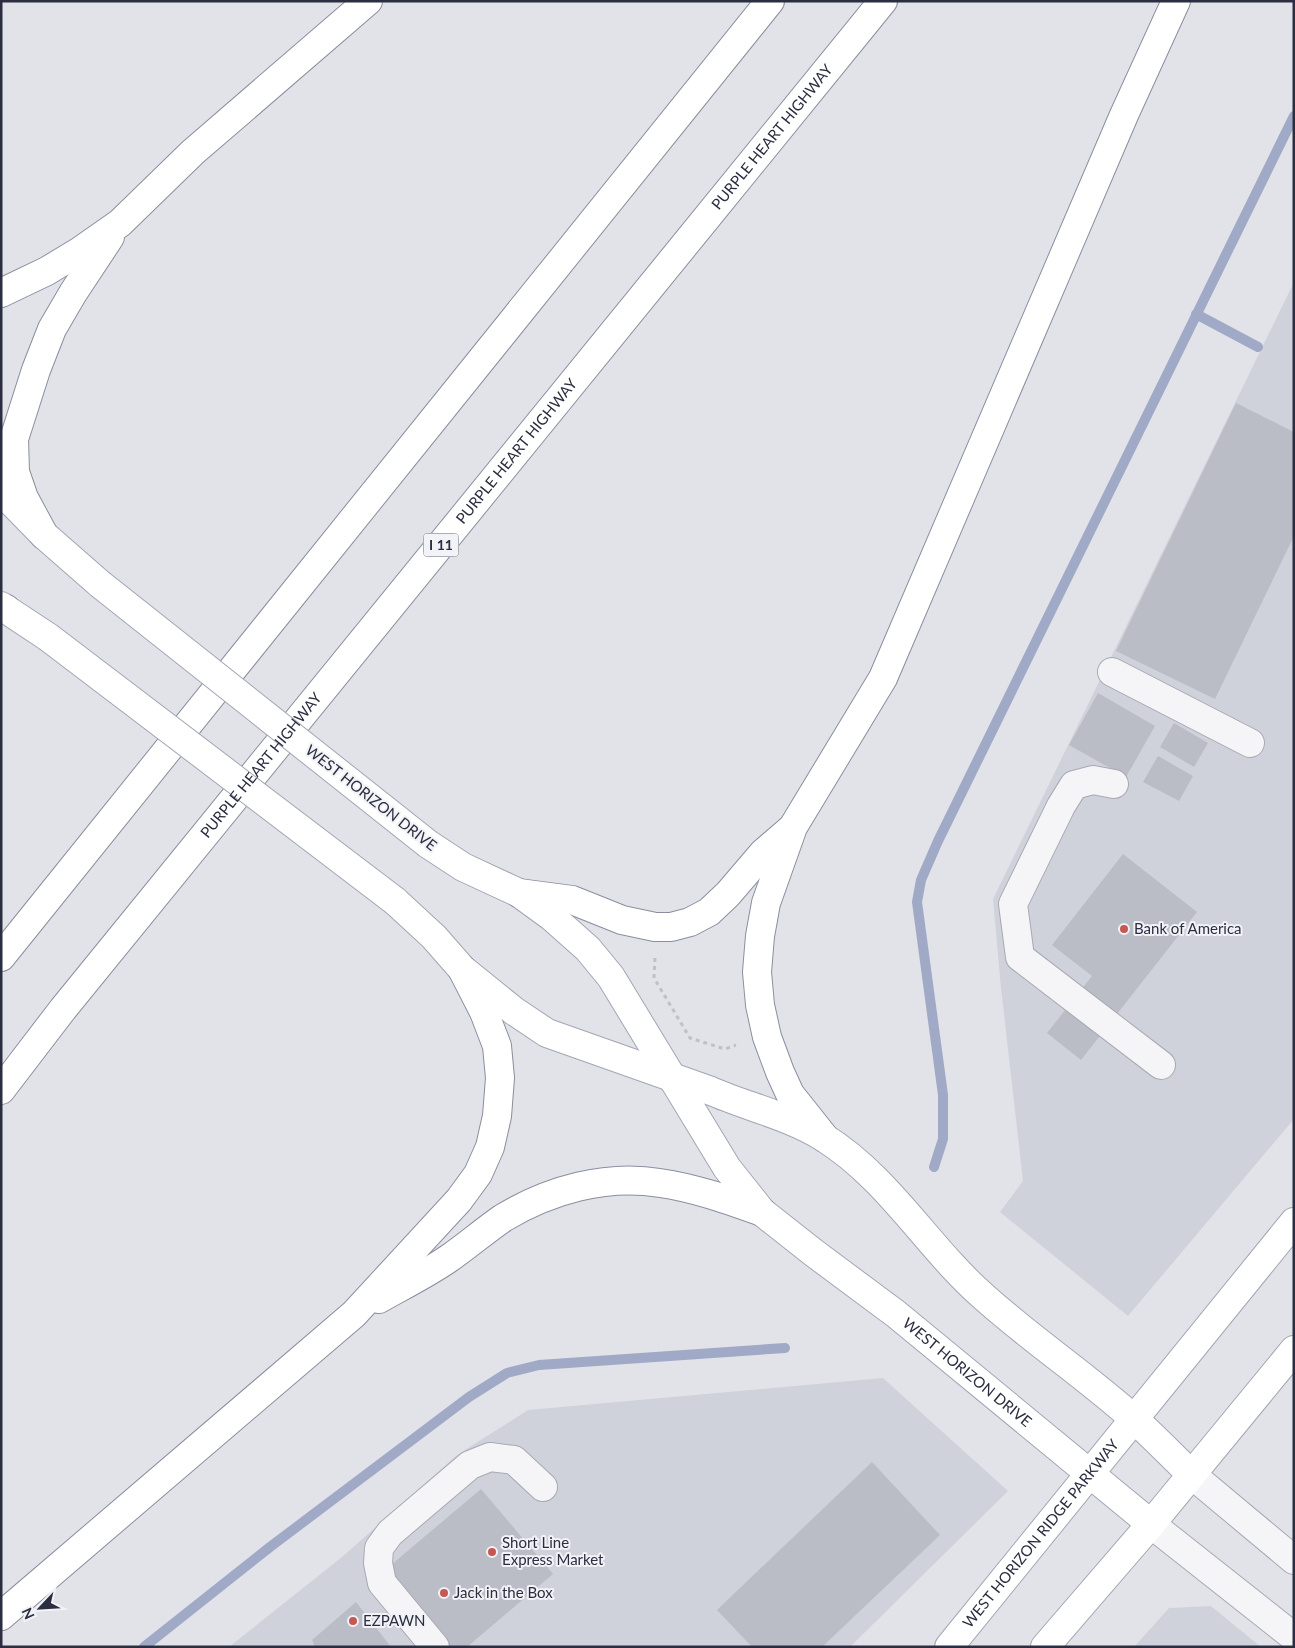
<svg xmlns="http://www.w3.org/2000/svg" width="1295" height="1648" viewBox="0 0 1295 1648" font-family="Lato,sans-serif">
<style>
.built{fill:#d0d2db}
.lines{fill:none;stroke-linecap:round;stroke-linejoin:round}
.stream{stroke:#a0aac7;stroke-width:10}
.building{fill:#babcc6}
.minor-casing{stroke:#a7a9b3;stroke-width:30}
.major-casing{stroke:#a2a6b4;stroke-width:30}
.highway-casing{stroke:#8a8e9f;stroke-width:30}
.path{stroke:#c0c1c8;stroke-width:3;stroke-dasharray:4 4;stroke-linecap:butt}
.minor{stroke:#f5f5f8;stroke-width:28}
.major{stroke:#fff;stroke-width:28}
.highway{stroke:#fff;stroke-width:28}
.major-bridge-casing{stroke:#a2a6b4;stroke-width:30;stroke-linecap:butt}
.major-bridge{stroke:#fff;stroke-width:28}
.poi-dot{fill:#c55851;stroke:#f2f3f7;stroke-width:2}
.labels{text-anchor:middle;stroke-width:4;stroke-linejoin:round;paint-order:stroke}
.shield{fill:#f2f3f7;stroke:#676977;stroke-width:1}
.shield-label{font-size:14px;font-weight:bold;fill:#2b2e40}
.street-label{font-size:15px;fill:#2b2e40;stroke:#f2f3f7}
.poi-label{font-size:15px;fill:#2b2e40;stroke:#f2f3f7;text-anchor:start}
</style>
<rect width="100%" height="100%" fill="#e2e3e9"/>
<path class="built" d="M 1294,282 L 1294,1119 L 1128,1316 L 1000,1212 L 1023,1181 L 1001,988 L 993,899 Z
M 883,1378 L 1008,1491 L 850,1647 L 229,1647 L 342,1557 L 457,1455 L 528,1410 Z
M 1211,1606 L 1261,1647 L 1134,1647 L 1169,1608 Z"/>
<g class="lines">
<path class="stream" d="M 1196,314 L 1258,347
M 934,1167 L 943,1139 L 943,1095 L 917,902 L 921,880 L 938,841 L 1294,116
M 144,1647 L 270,1547 L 469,1397 L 507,1373 L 539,1365 L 785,1348"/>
</g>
<path class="building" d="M 1236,403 L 1294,432 L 1294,536 L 1215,699 L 1116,651 Z
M 1098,693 L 1155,726 L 1126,777 L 1069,745 Z
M 1174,723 L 1208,743 L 1194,767 L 1160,747 Z
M 1158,756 L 1193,776 L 1179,801 L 1143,782 Z
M 1123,854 L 1197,912 L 1081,1060 L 1047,1033 L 1092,976 L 1052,945 Z
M 872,1462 L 940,1535 L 822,1647 L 752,1647 L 717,1610 Z
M 481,1489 L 553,1574 L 467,1647 L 450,1647 L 385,1570 Z
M 356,1602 L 391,1647 L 315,1647 L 312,1640 Z"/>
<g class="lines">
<g class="minor-casing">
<path id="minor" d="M 1112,672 L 1250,743
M 1114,784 L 1093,780 L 1074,785 L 1061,806 L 1013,904 L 1020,957 L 1161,1065
M 1191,1474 L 1294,1560
M 1151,1524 L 1294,1637
M 435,1647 L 382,1583 L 378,1563 L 379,1548 L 390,1533 L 470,1465 L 490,1457 L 514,1460 L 543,1487"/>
</g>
<g class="major-casing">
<g id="major">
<path d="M 1,491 L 44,535 L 100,584"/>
<path d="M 1,606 L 48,637"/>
<path id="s1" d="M 428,844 L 463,867 L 519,893 L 552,917 L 588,949 L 611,977 L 727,1168 L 762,1212 L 814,1253 L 896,1314 L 1151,1524"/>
<path d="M 395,901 L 434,937 L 462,969 L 514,1011 L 547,1033 L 711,1091 C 748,1107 789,1116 823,1137 C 889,1178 927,1247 984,1297 C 1032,1340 1086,1376 1134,1419 C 1154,1437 1172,1456 1191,1474"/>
<path id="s2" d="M 949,1647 L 1294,1222"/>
<path d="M 1045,1647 L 1151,1524 L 1294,1350"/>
</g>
</g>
<g class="highway-casing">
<g id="highway">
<path d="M 1,293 L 47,271 L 80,251 L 120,223 L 193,152 L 368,1"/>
<path d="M 44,535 L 24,498 L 15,472 L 14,439 L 36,370 L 52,329 L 73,293 L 110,237"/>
<path d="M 1,608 L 6,609"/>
<path d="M 519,893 L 572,900 L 622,920 L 655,927 L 671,927 L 690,922 L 709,912 L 728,894 L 763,853 L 792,828"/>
<path d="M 1,957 L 770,1"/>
<path id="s3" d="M 1,1090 L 63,1009 L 883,1"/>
<path d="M 825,1138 L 790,1094 L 780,1072 L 767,1037 L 760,1005 L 757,972 L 760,936 L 766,903 L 793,827 L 883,678 L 1124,115 L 1176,1"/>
<path d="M 379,1299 C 402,1286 426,1274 448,1259 C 467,1246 484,1231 503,1218 C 549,1190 606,1174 660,1183 C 695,1188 728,1200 762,1212"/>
<path d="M 1,1616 L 354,1314 L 459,1200 L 478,1174 L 490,1147 L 497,1116 L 500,1078 L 497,1046 L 484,1012 L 462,969"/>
</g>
</g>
<path class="path" d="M 655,958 L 654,978 L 690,1038 L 725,1049 L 736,1045"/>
<use href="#minor" class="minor"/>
<use href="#major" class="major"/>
<use href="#highway" class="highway"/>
<g class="major-bridge-casing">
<path id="major-bridge" d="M 100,584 L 428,844
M 48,637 L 395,901"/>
</g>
<use href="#major-bridge" class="major-bridge"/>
</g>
<g class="poi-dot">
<circle cx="1124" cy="929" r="5"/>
<circle cx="492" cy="1552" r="5"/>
<circle cx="444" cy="1593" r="5"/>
<circle cx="353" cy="1621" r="5"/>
</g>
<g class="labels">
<rect class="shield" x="423.5" y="533.5" width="35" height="23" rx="4"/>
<g class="shield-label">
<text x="441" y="550">I 11</text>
</g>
<g class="street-label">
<text dy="5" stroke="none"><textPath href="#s3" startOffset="1226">PURPLE HEART HIGHWAY</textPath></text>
<text dy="5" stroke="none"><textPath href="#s3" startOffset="821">PURPLE HEART HIGHWAY</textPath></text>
<text dy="5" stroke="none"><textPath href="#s3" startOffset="416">PURPLE HEART HIGHWAY</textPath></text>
<text transform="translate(371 798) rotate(38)" y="5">WEST HORIZON DRIVE</text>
<text dy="5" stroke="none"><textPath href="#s1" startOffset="769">WEST HORIZON DRIVE</textPath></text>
<text dy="5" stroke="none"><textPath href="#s2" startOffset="146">WEST HORIZON RIDGE PARKWAY</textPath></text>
</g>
<g class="poi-label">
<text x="1134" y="934">Bank of America</text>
<text x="502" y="1548">Short Line<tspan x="502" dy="17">Express Market</tspan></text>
<text x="454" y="1598">Jack in the Box</text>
<text x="363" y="1626">EZPAWN</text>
</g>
</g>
<rect width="1295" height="1648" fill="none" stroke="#2b2e40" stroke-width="5"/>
<g transform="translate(40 1608) rotate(245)" stroke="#f2f3f7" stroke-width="4" paint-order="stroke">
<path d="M0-4L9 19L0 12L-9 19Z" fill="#2b2e40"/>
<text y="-8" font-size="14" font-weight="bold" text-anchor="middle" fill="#2b2e40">N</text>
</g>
</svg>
